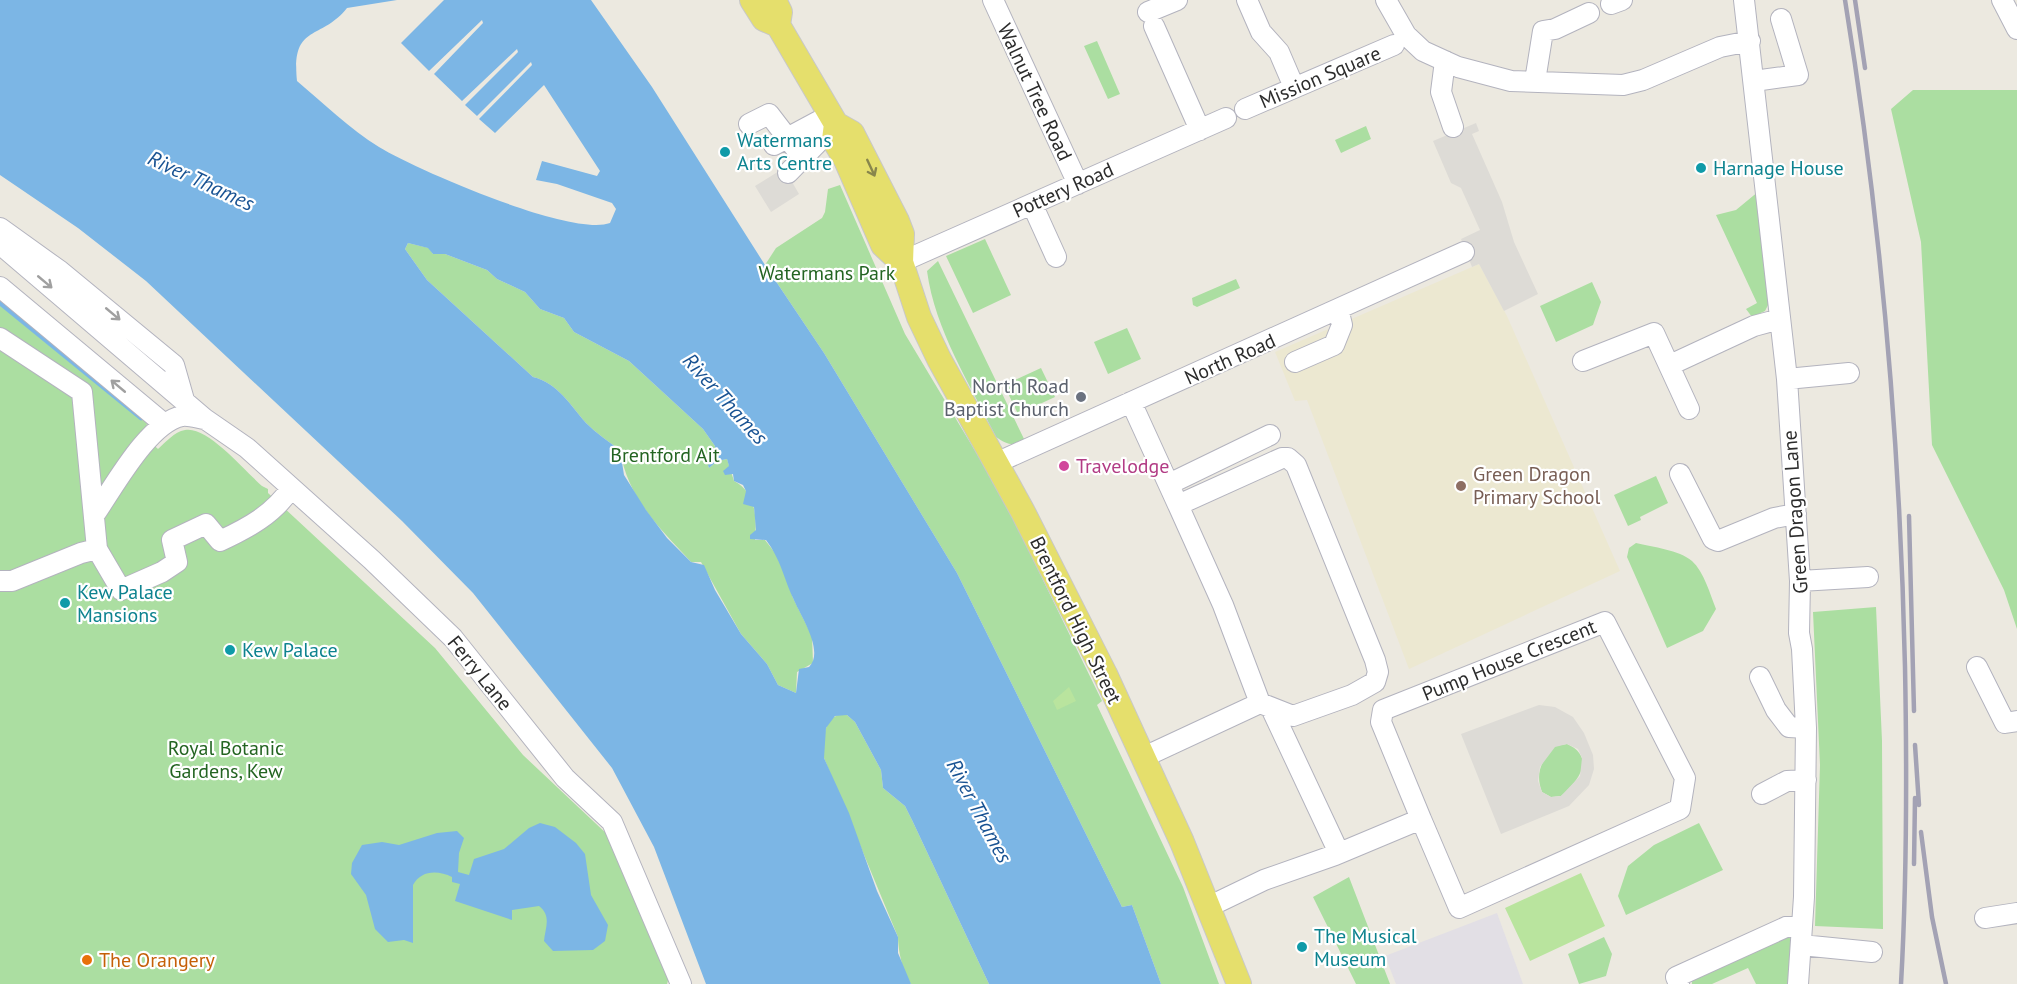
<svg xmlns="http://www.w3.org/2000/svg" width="2017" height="984" viewBox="0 0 2017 984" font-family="'PT Sans',sans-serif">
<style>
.industrial{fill:#e2dfe5}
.education{fill:#ece8d1}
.green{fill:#abdea1}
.pitch{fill:#b9e49e}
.plaza{fill:#dddbd6;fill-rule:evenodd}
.water{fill:#7cb6e5;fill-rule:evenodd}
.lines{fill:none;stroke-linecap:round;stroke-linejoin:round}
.stream{stroke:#7cb6e5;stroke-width:4.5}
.minor-casing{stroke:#b3b3be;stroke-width:22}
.major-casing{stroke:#c8c8c8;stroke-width:26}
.minor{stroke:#fff;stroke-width:20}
.major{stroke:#e5df6c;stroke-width:24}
.rail{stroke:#a3a2b4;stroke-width:4.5}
.oneway{stroke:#88864c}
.oneway2{stroke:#a0a0a0}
.culture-dot{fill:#0f9aa8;stroke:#fff;stroke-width:2}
.worship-dot{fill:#6b7280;stroke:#fff;stroke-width:2}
.hotel-dot{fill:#d1479c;stroke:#fff;stroke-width:2}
.education-dot{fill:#8d6e63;stroke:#fff;stroke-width:2}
.food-dot{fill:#e8710a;stroke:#fff;stroke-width:2}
.labels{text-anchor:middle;stroke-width:4.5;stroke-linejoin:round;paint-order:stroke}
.street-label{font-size:20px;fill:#2c2c2c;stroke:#fff}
.culture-label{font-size:20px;fill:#0d838f;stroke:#fff;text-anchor:start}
.park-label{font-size:20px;fill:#236421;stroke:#fff}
.worship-label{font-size:20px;fill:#5b616d;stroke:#fff;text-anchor:end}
.hotel-label{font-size:20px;fill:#b23c85;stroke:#fff;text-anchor:start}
.education-label{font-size:20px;fill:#785e54;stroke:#fff;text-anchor:start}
.food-label{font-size:20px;fill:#c56008;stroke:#fff;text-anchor:start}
.water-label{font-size:21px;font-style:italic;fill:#195393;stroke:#fff}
</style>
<rect width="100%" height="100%" fill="#ece9e0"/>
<path class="industrial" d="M 1497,913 L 1523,984 L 1396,984 L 1385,956 Z"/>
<path class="education" d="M 1479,264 L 1507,316 L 1620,571 L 1409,669 L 1307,400 L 1295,401 L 1275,352 Z"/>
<path class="green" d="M 1097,41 L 1120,94 L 1108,99 L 1084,46 Z
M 1913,90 L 2017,90 L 2017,629 L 2004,590 L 1932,445 L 1921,242 L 1891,109 Z
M 1366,126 L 1371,139 L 1341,153 L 1335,140 Z
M 840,185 L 905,334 L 1001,494 L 1102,701 L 1097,705 L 1183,887 L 1219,984 L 1161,984 L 1132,905 L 1122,907 L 957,573 L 824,353 L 765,265 L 776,248 L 822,218 L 825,212 L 828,189 Z
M 1759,191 L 1770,301 L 1765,311 L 1752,317 L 1746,309 L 1757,303 L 1716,215 L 1736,210 Z
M 985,239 L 1011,295 L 973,313 L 946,256 Z
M 408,243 L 429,248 L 433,254 L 445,254 L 487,270 L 497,279 L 525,292 L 540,309 L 564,318 L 574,332 L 629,361 L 703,429 L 715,446 L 715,460 L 708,465 L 709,468 L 717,461 L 727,459 L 734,481 C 756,492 757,518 755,540 L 765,540 L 779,558 L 793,598 L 812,636 L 813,663 L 797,672 L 796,693 L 778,685 L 767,664 L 741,634 L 701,562 L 691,562 C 659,527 628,499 620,450 C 608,441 596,433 586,423 C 570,405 558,383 533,377 L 427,280 L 405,249 Z
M 938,261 L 1025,441 C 1013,447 1006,444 996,437 C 970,384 935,330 927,271 Z
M 1236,279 L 1240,288 L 1197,307 L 1193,305 L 1192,298 Z
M 1592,282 L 1601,302 L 1593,325 L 1556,342 L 1540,306 Z
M 0,295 L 148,422 L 142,434 L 158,449 C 166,442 174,432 185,430 C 207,425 246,472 262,486 L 268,489 L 268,493 L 435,648 L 523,755 L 609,836 L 670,974 L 667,984 L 0,984 Z
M 1127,328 L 1141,359 L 1108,374 L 1094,342 Z
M 1041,368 L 1055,397 L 1018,414 L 1004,385 Z
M 1656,476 L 1668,503 L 1640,517 L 1641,520 L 1628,526 L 1614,495 Z
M 1636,543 C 1653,547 1679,550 1692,561 C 1704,572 1710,594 1716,609 L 1703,631 L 1667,648 L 1627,557 L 1629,548 Z
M 1876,607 L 1882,741 L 1883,929 L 1815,926 L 1820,765 L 1813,612 Z
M 841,714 L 847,715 L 855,722 L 881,770 L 883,788 L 905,806 L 912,820 L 989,984 L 911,984 C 903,974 898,950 898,937 L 824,758 C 823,742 822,719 841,714 Z
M 1567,744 C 1596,757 1579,781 1561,796 L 1551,797 L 1542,792 C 1535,773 1541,761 1555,746 Z
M 1699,823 L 1723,870 L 1626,915 L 1618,896 L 1628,866 L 1654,845 Z
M 1349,877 L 1390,984 L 1356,984 L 1313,897 Z
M 1793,935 L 1789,984 L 1756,984 L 1748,968 L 1712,984 L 1692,984 L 1692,980 Z
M 1604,937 L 1612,954 L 1606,976 L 1579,984 L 1568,954 Z"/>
<path class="pitch" d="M 1069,687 L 1076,701 L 1057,710 L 1053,701 Z
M 1581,873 L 1605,926 L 1530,961 L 1505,908 Z"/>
<path class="plaza" d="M 1476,123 L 1479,131 L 1472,134 L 1502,202 L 1514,242 L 1538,294 L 1504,311 L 1479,264 L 1472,267 L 1461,239 L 1480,230 L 1461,188 L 1451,183 L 1433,141 Z
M 784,168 L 799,194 L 771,212 L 755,186 Z
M 1539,705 L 1555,707 L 1573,717 L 1584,733 L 1593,755 L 1594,769 L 1589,785 L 1569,806 L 1501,834 L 1461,734 ZM 1567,744 L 1578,749 L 1582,758 L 1580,776 L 1561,796 L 1551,797 L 1542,792 L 1538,781 L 1540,767 L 1555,747 Z"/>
<path class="water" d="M 0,0 L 397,0 L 347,8 C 321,41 291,23 297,81 C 323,103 350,129 379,147 C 417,170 571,237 610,223 L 616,209 L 612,203 L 557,184 L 536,180 L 542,161 L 597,176 L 600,171 L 544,85 L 495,133 L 479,119 L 532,65 L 531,62 L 477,116 L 465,105 L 518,52 L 517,49 L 462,101 L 434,74 L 483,23 L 482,20 L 429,71 L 401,43 L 444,0 L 591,0 L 652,87 L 765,265 L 824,353 L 957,573 L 1122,907 L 1132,905 L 1161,984 L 989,984 L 912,820 L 905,806 L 883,788 L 881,770 L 855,722 L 847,715 L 835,716 L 826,728 L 824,758 L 849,813 L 877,891 L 898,937 L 898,953 L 911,984 L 706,984 L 654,847 L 612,768 L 473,593 L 402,521 L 146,281 L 78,228 L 0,175 ZM 408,243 L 428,248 L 433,254 L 445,254 L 487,270 L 497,279 L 525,292 L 540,309 L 564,318 L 574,332 L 629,361 L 703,429 L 715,446 L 715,460 L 708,465 L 709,468 L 717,461 L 727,459 L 729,466 L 723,471 L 725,475 L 733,474 L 734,481 L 743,485 L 746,491 L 743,504 L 754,507 L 756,530 L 750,535 L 750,539 L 766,540 C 781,560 783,576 793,598 C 800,615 825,651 809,667 L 799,669 L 796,693 L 778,685 L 767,664 L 741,634 L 715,590 L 704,565 L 691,562 L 667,538 L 646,510 L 624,475 L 620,450 C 608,441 596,433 586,423 C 570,405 558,383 533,377 L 427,280 L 405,249 Z
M 540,823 L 555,827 L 576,843 L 585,854 L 591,895 L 608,925 L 605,941 L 593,950 L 553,951 L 544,941 C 545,928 552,916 539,906 L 512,910 L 512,920 L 455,901 L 460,884 L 452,882 L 452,877 C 438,870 421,870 413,885 L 413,943 L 404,940 L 388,942 L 375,929 L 366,895 L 351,874 L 352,863 L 362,845 L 382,842 L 399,845 L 437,833 L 457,831 L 464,838 L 459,853 L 458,872 L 469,875 L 474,859 L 504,849 L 529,828 Z"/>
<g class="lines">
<path class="stream" d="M 0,303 L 141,418"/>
<g class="minor-casing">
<path id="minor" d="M 993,0 L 1078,184
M 1247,0 L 1261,32 L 1279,52 L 1294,87
M 1386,0 L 1406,35 L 1423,51 L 1458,67 L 1511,81 L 1623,85 L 1643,80 L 1720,47 L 1750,41
M 1744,0 L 1787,379 L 1800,581 L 1799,633 L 1802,649 L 1806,728 L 1804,897 L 1798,984
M 2002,0 L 2017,29
M 1611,4 L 1622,0
M 1148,12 L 1177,0
M 1154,26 L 1200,130
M 1445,61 L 1441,92 L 1453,127
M 1535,81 L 1543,31 L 1555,29 L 1589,13
M 1754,81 L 1798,75 L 1781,19
M 1245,109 L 1394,45
M 749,124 L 769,114 L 802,157
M 774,145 L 830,115
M 788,173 L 836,124
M 1032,204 L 1056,257
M 0,228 L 60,271 L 174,365 L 184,400
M 0,244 L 205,419 L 247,448 L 372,560 L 453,638 L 565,778 L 612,822 L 681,984
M 901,262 L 1226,118
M 0,287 L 163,423
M 0,338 L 82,392 L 97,549 L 121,590 L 162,572 L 177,562 L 172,540 L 206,524 L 220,541 C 248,528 274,514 291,488
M 1583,361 L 1654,333 L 1689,409
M 1295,362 L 1334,345 L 1342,325 L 1338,309
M 1670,365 L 1754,326 L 1780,319
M 1787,379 L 1849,373
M 1131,402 L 1178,505 L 1282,458 L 1288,458 L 1296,465 L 1375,660 L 1378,672 L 1375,682 L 1352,695 L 1293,716 L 1260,703 L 1223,605 L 1178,505
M 996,463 L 1464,252
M 1680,474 L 1713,539 L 1718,541 L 1774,518 L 1796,514
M 1169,484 L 1270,435
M 95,514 C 114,487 148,423 182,416 C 189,415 198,418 205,419
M 0,581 L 12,581 L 81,553 L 97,549
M 1800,581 L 1868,577
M 1977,667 L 2005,723 L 2017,721
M 1760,677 L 1776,710 L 1789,727 L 1806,728
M 1271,708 L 1339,853
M 1144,757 L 1260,703
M 1762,794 L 1787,781 L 1806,780
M 1208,907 L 1264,880 L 1335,855 L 1421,819 L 1381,722 L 1383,710 L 1605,622 L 1685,778 L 1680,809 L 1459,908 L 1421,819
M 1985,918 L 2017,913
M 1801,945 L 1872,952
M 1679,984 L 1676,977 L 1786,927 L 1802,925"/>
</g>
<g class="major-casing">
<path id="major" d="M 752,0 L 764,19 L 778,25 L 836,124 L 852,133 L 897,221 L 902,234 L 901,262 L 919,317 L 939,359 L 1023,512 L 1105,674 L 1182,842 L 1239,984
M 774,0 L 780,12 L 778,25
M 836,124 L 834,140 L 846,160 L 883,245 L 901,262"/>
</g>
<use href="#minor" class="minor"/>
<use href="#major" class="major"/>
<path class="rail" d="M 1845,0 C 1881,221 1900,443 1905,667 C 1907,772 1907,878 1901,984
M 1855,0 L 1865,68
M 1909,516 L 1914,711
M 1915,745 L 1919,805
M 1921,832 L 1932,917 L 1946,984
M 1914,864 L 1915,798"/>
</g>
<defs><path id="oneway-shaft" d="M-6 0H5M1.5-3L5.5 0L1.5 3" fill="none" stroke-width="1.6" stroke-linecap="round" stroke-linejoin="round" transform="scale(1.5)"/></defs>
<use class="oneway" href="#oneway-shaft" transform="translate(871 168) rotate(65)"/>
<g class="oneway2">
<use href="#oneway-shaft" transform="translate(45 282) rotate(40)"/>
<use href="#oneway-shaft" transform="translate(113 314) rotate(40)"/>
<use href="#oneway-shaft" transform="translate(118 386) rotate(-140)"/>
</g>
<g class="culture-dot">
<circle cx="725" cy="152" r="6"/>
<circle cx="1701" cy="168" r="6"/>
<circle cx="65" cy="603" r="6"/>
<circle cx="230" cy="650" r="6"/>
<circle cx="1302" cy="947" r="6"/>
</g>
<circle class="worship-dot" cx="1081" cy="397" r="6"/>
<circle class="hotel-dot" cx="1064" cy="466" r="6"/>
<circle class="education-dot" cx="1461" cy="486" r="6"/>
<circle class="food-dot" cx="87" cy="960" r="6"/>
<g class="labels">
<g class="street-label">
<text transform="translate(1320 77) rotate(-23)" y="7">Mission Square</text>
<text transform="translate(1035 92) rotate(65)" y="7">Walnut Tree Road</text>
<text transform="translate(1063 190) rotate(-24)" y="7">Pottery Road</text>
<text transform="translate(1230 359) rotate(-24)" y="7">North Road</text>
<text transform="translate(1795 512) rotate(-94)" y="7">Green Dragon Lane</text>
<text transform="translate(1076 620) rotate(64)" y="7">Brentford High Street</text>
<text transform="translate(1509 660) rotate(-22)" y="7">Pump House Crescent</text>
<text transform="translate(480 673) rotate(51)" y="7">Ferry Lane</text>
</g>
<g class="culture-label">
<text x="737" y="147">Watermans<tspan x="737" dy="23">Arts Centre</tspan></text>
<text x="1713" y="175">Harnage House</text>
<text x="77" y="599">Kew Palace<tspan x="77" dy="23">Mansions</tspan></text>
<text x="242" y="657">Kew Palace</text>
<text x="1314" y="943">The Musical<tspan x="1314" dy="23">Museum</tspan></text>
</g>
<g class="park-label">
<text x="827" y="280">Watermans Park</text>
<text x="665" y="462">Brentford Ait</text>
<text x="226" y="755">Royal Botanic<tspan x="226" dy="23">Gardens, Kew</tspan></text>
</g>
<g class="worship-label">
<text x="1069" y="393">North Road<tspan x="1069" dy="23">Baptist Church</tspan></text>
</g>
<g class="hotel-label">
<text x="1076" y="473">Travelodge</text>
</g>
<g class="education-label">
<text x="1473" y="481">Green Dragon<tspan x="1473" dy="23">Primary School</tspan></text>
</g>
<g class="food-label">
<text x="99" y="967">The Orangery</text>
</g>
<g class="water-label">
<text transform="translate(201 181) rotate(25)" y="7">River Thames</text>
<text transform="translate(725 399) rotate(48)" y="7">River Thames</text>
<text transform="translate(979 811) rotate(62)" y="7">River Thames</text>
</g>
</g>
</svg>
